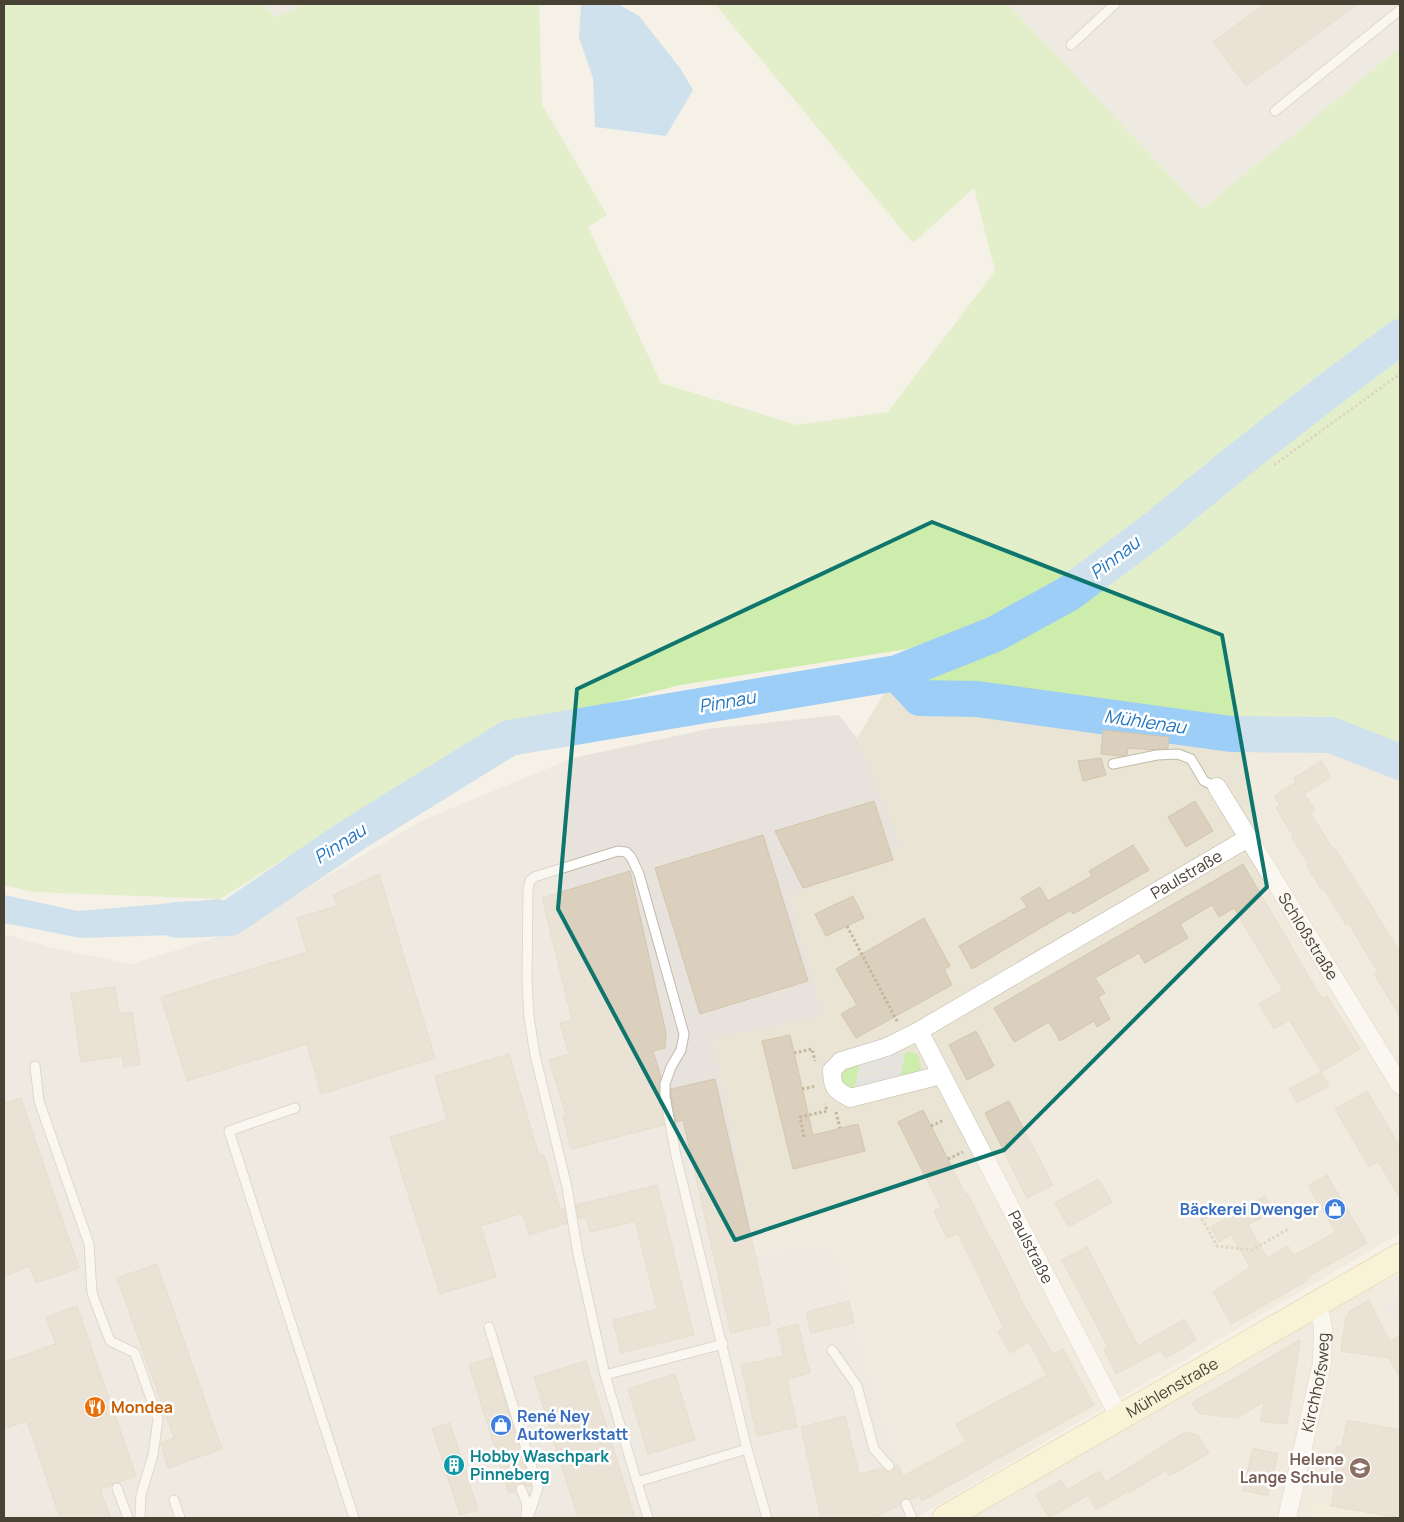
<svg xmlns="http://www.w3.org/2000/svg" width="1404" height="1522" viewBox="0 0 1404 1522" font-family="Manrope,sans-serif">
<style>
.residential{fill:#e9e4d4}
.industrial{fill:#e7e2db}
.education{fill:#efe8cf}
.green{fill:#ccedab}
.parking{fill:#e5e3df}
.water{fill:#9dcef7}
.lines{fill:none;stroke-linecap:round;stroke-linejoin:round}
.river{stroke:#9dcef7;stroke-width:36}
.building{fill:#dbd0be;stroke:#d3c6ad}
.service-casing{stroke:#c1baa8;stroke-width:11}
.minor-casing{stroke:#c1baa8;stroke-width:19}
.secondary-casing{stroke:#d8c992;stroke-width:27}
.path{stroke:#c4b798;stroke-width:3;stroke-dasharray:2.5 2.5;stroke-linecap:butt}
.service{stroke:#fff;stroke-width:9}
.minor{stroke:#fff;stroke-width:18}
.secondary{stroke:#fff4c6;stroke-width:25}
.marked{fill:none;stroke:#0f766e;stroke-width:4;stroke-linejoin:round}
.labels{text-anchor:middle;stroke-width:5;stroke-linejoin:round;paint-order:stroke}
.street-label{font-size:16px;fill:#484235;stroke:#fff}
.shop-label{font-size:16px;font-weight:bold;fill:#366cbe;stroke:#fff;text-anchor:end}
.food-label{font-size:16px;font-weight:bold;fill:#c56008;stroke:#fff;text-anchor:start}
.culture-label{font-size:16px;font-weight:bold;fill:#0d838f;stroke:#fff;text-anchor:start}
.education-label{font-size:16px;font-weight:bold;fill:#785e54;stroke:#fff;text-anchor:end}
.water-label{font-size:18px;font-style:italic;fill:#2376bf;stroke:#fff}
</style>
<rect width="100%" height="100%" fill="#f5f1e6"/>
<path class="residential" d="M 897,673 L 920,698 L 977,699 L 1231,734 L 1331,735 L 1400,762 L 1400,1233 L 924,1513 L 902,1470 L 873,1385 L 833,1243 L 757,1255 L 713,1039 L 823,1016 L 790,897 L 902,848 L 857,738 Z
M 1400,1274 L 1400,1518 L 959,1518 L 1346,1300 Z"/>
<path class="industrial" d="M 264,4 L 303,4 L 276,18 Z
M 1008,4 L 1400,4 L 1400,49 L 1202,209 Z
M 839,715 L 857,738 L 902,848 L 790,897 L 823,1016 L 713,1039 L 757,1255 L 833,1243 L 873,1385 L 902,1470 L 924,1513 L 914,1518 L 4,1518 L 4,934 L 52,948 L 132,964 L 230,933 L 423,820 L 573,758 L 708,729 Z"/>
<path class="education" d="M 1311,1503 L 1331,1506 L 1399,1518 L 1309,1518 Z"/>
<path class="green" d="M 4,4 L 264,4 L 276,18 L 303,4 L 539,4 L 542,105 L 607,215 L 588,227 L 661,383 L 797,425 L 888,412 L 995,271 L 974,188 L 913,243 L 715,4 L 1008,4 L 1202,209 L 1400,48 L 1400,762 L 1331,735 L 1231,734 L 977,699 L 920,698 L 897,673 L 995,634 L 1064,596 L 907,649 L 680,685 L 531,724 L 372,804 L 220,899 L 33,892 L 4,885 Z
M 905,1052 L 913,1052 L 919,1057 L 921,1067 L 918,1073 L 900,1079 Z
M 860,1063 L 854,1090 C 845,1087 832,1079 844,1069 C 848,1066 856,1064 860,1063 Z"/>
<path class="parking" d="M 905,1052 L 903,1064 L 857,1075 L 860,1063 Z
M 902,1066 L 900,1079 L 854,1090 L 857,1077 Z
M 1400,1296 L 1400,1329 L 1385,1306 Z"/>
<path class="water" d="M 581,4 L 618,4 L 639,16 L 680,68 L 693,90 L 666,136 L 595,127 L 593,78 L 579,38 Z
M 4,895 L 78,911 L 220,899 L 230,933 L 81,938 L 4,923 Z"/>
<g class="lines">
<path class="river" d="M 897,673 L 920,698 L 977,699 L 1231,734 L 1331,735 L 1400,762
M 176,920 L 230,918 L 354,834 L 509,738 L 897,673 L 995,634 L 1068,594 L 1156,528 L 1238,461 L 1325,393 L 1400,337"/>
</g>
<path class="building" d="M 1265,4 L 1358,4 L 1246,86 L 1213,42 Z
M 1103,730 L 1169,737 L 1168,748 L 1153,750 L 1128,748 L 1127,755 L 1120,756 L 1101,754 Z
M 1101,758 L 1106,775 L 1083,781 L 1078,761 Z
M 1321,761 L 1331,777 L 1304,794 L 1315,810 L 1310,813 L 1333,849 L 1335,848 L 1400,952 L 1400,1016 L 1374,974 L 1378,972 L 1348,923 L 1346,925 L 1323,888 L 1321,889 L 1307,866 L 1309,864 L 1292,838 L 1294,837 L 1276,808 L 1280,805 L 1274,796 L 1296,782 L 1294,778 Z
M 874,801 L 893,860 L 803,888 L 775,831 Z
M 1195,801 L 1213,831 L 1186,847 L 1168,817 Z
M 763,835 L 808,981 L 700,1014 L 655,868 Z
M 1133,845 L 1149,870 L 1073,914 L 1071,910 L 972,969 L 959,946 L 1027,907 L 1021,898 L 1040,887 L 1048,901 L 1092,876 L 1089,871 Z
M 1243,864 L 1322,999 L 1327,996 L 1360,1049 L 1322,1072 L 1289,1020 L 1274,1029 L 1259,1004 L 1283,990 L 1234,908 L 1219,917 L 1212,905 L 1180,924 L 1188,938 L 1145,963 L 1139,953 L 1095,978 L 1105,993 L 1098,997 L 1110,1019 L 1097,1027 L 1094,1021 L 1060,1041 L 1049,1022 L 1014,1042 L 994,1008 Z
M 630,871 L 666,1033 L 665,1048 L 653,1051 L 661,1078 L 659,1096 L 664,1125 L 571,1149 L 563,1116 L 566,1115 L 549,1060 L 569,1054 L 560,1023 L 572,1020 L 542,898 Z
M 379,874 L 435,1058 L 321,1094 L 307,1044 L 187,1081 L 161,997 L 307,952 L 297,918 L 337,906 L 333,895 Z
M 853,896 L 864,918 L 826,936 L 815,914 Z
M 924,918 L 950,966 L 944,969 L 952,985 L 856,1038 L 841,1014 L 857,1005 L 836,969 Z
M 115,987 L 119,1014 L 132,1012 L 140,1064 L 124,1067 L 122,1056 L 81,1062 L 71,993 Z
M 976,1031 L 994,1066 L 967,1080 L 949,1045 Z
M 790,1035 L 813,1135 L 858,1124 L 865,1151 L 793,1169 L 762,1041 Z
M 509,1054 L 539,1156 L 544,1155 L 560,1209 L 564,1208 L 567,1223 L 529,1235 L 522,1213 L 481,1226 L 496,1277 L 440,1294 L 390,1137 L 447,1120 L 435,1076 Z
M 1321,1072 L 1329,1086 L 1297,1103 L 1289,1089 Z
M 715,1079 L 771,1324 L 731,1333 L 683,1120 L 676,1122 L 671,1095 L 671,1089 Z
M 1367,1091 L 1400,1147 L 1400,1198 L 1378,1161 L 1369,1167 L 1335,1109 Z
M 21,1098 L 79,1268 L 36,1283 L 30,1266 L 4,1277 L 4,1103 Z
M 1009,1101 L 1053,1185 L 1027,1198 L 985,1113 Z
M 923,1110 L 966,1195 L 968,1194 L 991,1241 L 992,1240 L 1020,1296 L 1019,1297 L 1053,1354 L 1063,1349 L 1094,1405 L 922,1501 L 919,1495 L 910,1500 L 904,1498 L 901,1501 L 900,1505 L 874,1518 L 821,1518 L 801,1427 L 845,1416 L 859,1474 L 883,1468 L 887,1472 L 891,1472 L 893,1470 L 895,1466 L 898,1465 L 903,1476 L 966,1442 L 956,1424 L 1047,1375 L 1029,1342 L 1010,1353 L 998,1332 L 1004,1328 L 958,1234 L 947,1238 L 934,1211 L 941,1208 L 898,1122 Z
M 1327,1175 L 1367,1243 L 1306,1278 L 1308,1280 L 1231,1324 L 1213,1292 L 1250,1267 L 1231,1234 L 1219,1242 L 1211,1227 L 1265,1196 L 1274,1211 L 1248,1225 L 1267,1258 L 1288,1246 L 1293,1256 L 1336,1232 L 1308,1186 Z
M 1098,1179 L 1112,1202 L 1069,1227 L 1055,1203 Z
M 657,1185 L 694,1335 L 621,1353 L 613,1320 L 657,1309 L 635,1221 L 590,1232 L 586,1217 L 579,1219 L 576,1205 Z
M 1087,1247 L 1138,1346 L 1184,1319 L 1196,1340 L 1166,1358 L 1161,1350 L 1116,1374 L 1104,1350 L 1108,1347 L 1062,1260 Z
M 157,1264 L 222,1449 L 168,1468 L 161,1443 L 174,1438 L 117,1278 Z
M 1369,1300 L 1390,1342 L 1400,1335 L 1400,1376 L 1388,1358 L 1341,1351 L 1346,1317 L 1350,1311 Z
M 849,1301 L 854,1323 L 811,1333 L 806,1312 Z
M 77,1306 L 136,1476 L 100,1489 L 111,1518 L 60,1518 L 27,1421 L 4,1429 L 4,1362 L 56,1344 L 46,1317 Z
M 798,1324 L 810,1373 L 787,1379 L 797,1427 L 757,1436 L 741,1365 L 784,1356 L 777,1329 Z
M 1300,1340 L 1287,1424 L 1260,1421 L 1264,1402 L 1236,1418 L 1198,1413 L 1192,1403 Z
M 492,1357 L 531,1486 L 527,1487 L 524,1484 L 519,1483 L 516,1486 L 515,1491 L 509,1493 L 469,1365 Z
M 586,1361 L 635,1518 L 578,1518 L 534,1377 Z
M 675,1374 L 695,1440 L 648,1454 L 628,1389 Z
M 1347,1420 L 1400,1430 L 1400,1518 L 1331,1506 L 1336,1479 L 1331,1477 L 1337,1446 L 1342,1447 Z
M 450,1423 L 478,1510 L 460,1515 L 432,1428 Z
M 1185,1432 L 1198,1435 L 1209,1453 L 1170,1476 L 1166,1470 L 1129,1493 L 1128,1491 L 1096,1510 L 1088,1495 L 1049,1518 L 1036,1495 L 1061,1480 L 1067,1490 L 1099,1471 L 1106,1482 Z
M 1253,1448 L 1278,1454 L 1268,1496 L 1243,1490 Z"/>
<g class="lines">
<g class="service-casing">
<path id="service" d="M 1071,45 L 1115,4
M 1275,111 L 1400,10
M 1113,764 L 1157,755 L 1178,754 L 1191,759 L 1204,781 L 1217,787
M 35,1066 L 39,1101 L 89,1244 L 92,1293 L 110,1341 L 135,1353 L 158,1419 L 153,1455 L 141,1495 L 140,1518
M 295,1108 L 229,1131 L 354,1518
M 489,1327 L 538,1488 L 528,1518
M 832,1350 L 857,1386 L 874,1449 L 889,1466
M 605,1375 L 723,1344
M 747,1449 L 637,1482 L 605,1375 L 578,1254 L 567,1187 L 535,1055 L 529,1017 L 527,982 L 528,889 L 530,881 L 534,877 L 618,851 L 626,852 L 631,857 L 639,874 L 684,1034 L 681,1050 L 671,1067 L 665,1084 L 665,1096 L 676,1156 L 747,1449 L 767,1518
M 637,1482 L 648,1518
M 117,1488 L 128,1518
M 521,1489 L 527,1504 L 526,1515
M 174,1500 L 180,1518
M 906,1504 L 912,1518"/>
</g>
<g class="minor-casing">
<g id="minor">
<path id="s1" d="M 1217,787 L 1400,1085"/>
<path d="M 919,1031 L 887,1047 L 841,1061 L 832,1070 C 832,1087 835,1090 850,1098 L 941,1075"/>
<path id="s2" d="M 1118,1419 L 1113,1405 L 919,1031 L 1248,838"/>
<path id="s3" d="M 1287,1518 L 1322,1363 L 1323,1328 L 1321,1317 L 1316,1305"/>
</g>
</g>
<g class="secondary-casing">
<g id="secondary">
<path id="s4" d="M 945,1518 L 1400,1256"/>
</g>
</g>
<path class="path" d="M 1274,465 L 1400,374
M 847,926 L 898,1023
M 794,1053 L 812,1049 L 815,1061
M 802,1089 L 816,1086
M 836,1112 L 840,1128
M 931,1126 L 944,1120
M 804,1137 L 800,1117 L 827,1111 L 825,1104
M 948,1159 L 963,1152
M 1211,1214 L 1202,1219 L 1217,1246 L 1252,1250 L 1290,1228"/>
<use href="#service" class="service"/>
<use href="#minor" class="minor"/>
<use href="#secondary" class="secondary"/>
</g>
<path d="M0 0H1404V1522H0ZM 932,522 L 1222,635 L 1267,887 L 1004,1150 L 735,1240 L 558,909 L 577,689 Z" fill="#f5f1e6" fill-opacity=".55" fill-rule="evenodd"/>
<path class="marked" d="M 932,522 L 1222,635 L 1267,887 L 1004,1150 L 735,1240 L 558,909 L 577,689 Z"/>
<defs>
<g id="shop-disc" transform="scale(1.125)"><circle r="9.5" fill="#3f7fe0" stroke="#fff"/><path d="M-5-2.5h2.3a2.7 3.5 0 0 1 5.4 0H5L5.5 6h-11ZM-1.5-2.5h3a1.5 2.3 0 0 0-3 0Z" fill="#fff"/></g>
<g id="restaurant-disc" transform="scale(1.125)"><circle r="9.5" fill="#e8710a" stroke="#fff"/><path d="M-5-6h1v4h1v-4h1v4h1v-4h1v5L-1.5 .5V6h-2V.5L-5-1ZM5-6V6H3V1.5H1.5Q1.5-4 5-6Z" fill="#fff"/></g>
<g id="building-disc" transform="scale(1.125)"><circle r="9.5" fill="#0f9aa8" stroke="#fff"/><path d="M-4-6H4V6H1V3H-1V6H-4ZM-2.5-4.3h1.7v1.8h-1.7ZM.8-4.3h1.7v1.8H.8ZM-2.5-1h1.7V.8h-1.7ZM.8-1h1.7V.8H.8Z" fill="#fff"/></g>
<g id="school-disc" transform="scale(1.125)"><circle r="9.5" fill="#8d6e63" stroke="#fff"/><path d="M0-5L7-2L0 1L-7-2ZM-4 1L0 2.5L4 1V4Q0 6-4 4Z" fill="#fff"/></g>
</defs>
<g fill-rule="evenodd">
<use href="#shop-disc" x="1335" y="1209"/>
<use href="#restaurant-disc" x="95" y="1407"/>
<use href="#shop-disc" x="501" y="1425"/>
<use href="#building-disc" x="454" y="1465"/>
<use href="#school-disc" x="1360" y="1468"/>
</g>
<g class="labels">
<g class="street-label">
<text dy="6" stroke="none"><textPath href="#s2" startOffset="746">Paulstraße</textPath></text>
<text dy="6" stroke="none"><textPath href="#s1" startOffset="175">Schloßstraße</textPath></text>
<text transform="translate(1031 1247) rotate(63)" y="6">Paulstraße</text>
<text dy="6" stroke="none"><textPath href="#s3" startOffset="139">Kirchhofsweg</textPath></text>
<text dy="6" stroke="none"><textPath href="#s4" startOffset="262">Mühlenstraße</textPath></text>
</g>
<g class="shop-label">
<text x="1319" y="1215">Bäckerei Dwenger</text>
<text x="517" y="1422" text-anchor="start">René Ney<tspan x="517" dy="18">Autowerkstatt</tspan></text>
</g>
<g class="food-label">
<text x="111" y="1413">Mondea</text>
</g>
<g class="culture-label">
<text x="470" y="1462">Hobby Waschpark<tspan x="470" dy="18">Pinneberg</tspan></text>
</g>
<g class="education-label">
<text x="1344" y="1465">Helene<tspan x="1344" dy="18">Lange Schule</tspan></text>
</g>
<g class="water-label">
<text transform="translate(1115 558) rotate(-38)" y="6">Pinnau</text>
<text transform="translate(727 702) rotate(-10)" y="6">Pinnau</text>
<text transform="translate(1145 722) rotate(8)" y="6">Mühlenau</text>
<text transform="translate(340 844) rotate(-33)" y="6">Pinnau</text>
</g>
</g>
<rect width="1404" height="1522" fill="none" stroke="#484235" stroke-width="10"/>
</svg>
